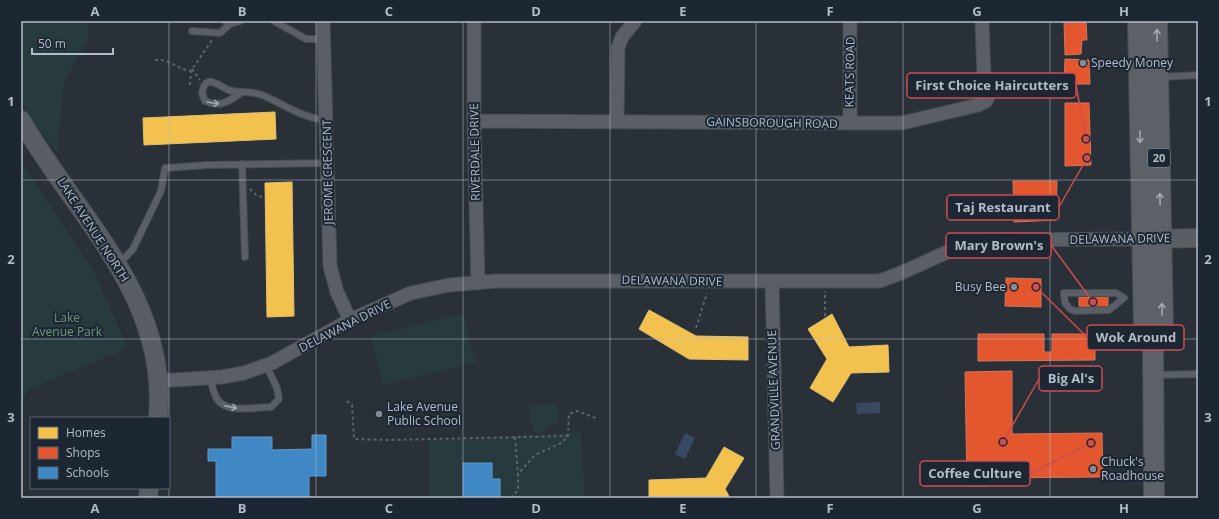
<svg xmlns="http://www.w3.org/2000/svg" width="1219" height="519" viewBox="0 0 1219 519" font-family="'Open Sans',sans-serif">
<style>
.green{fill:#273a3e}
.water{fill:#384963}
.homes{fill:#f2c14e;stroke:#dfc073}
.shops{fill:#e4572e;stroke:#d6755c}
.schools{fill:#3f88c5;stroke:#6298c6}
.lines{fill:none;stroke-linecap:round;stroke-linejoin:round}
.lane-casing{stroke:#484c53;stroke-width:8}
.street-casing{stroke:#484c53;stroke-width:15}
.secondary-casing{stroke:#484c53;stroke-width:20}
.primary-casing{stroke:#484c55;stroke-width:22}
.path{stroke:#5d636a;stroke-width:2;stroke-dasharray:3 3;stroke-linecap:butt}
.lane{stroke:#5a5e66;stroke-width:6}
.street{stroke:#5a5e66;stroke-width:13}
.secondary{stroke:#595d64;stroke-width:18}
.primary{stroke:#5c6168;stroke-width:20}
.oneway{stroke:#a2aab6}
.oneway2{stroke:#a2a9b5}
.grid{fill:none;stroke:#b4bcc9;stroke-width:1;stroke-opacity:0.55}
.poi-dot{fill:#848b96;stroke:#1d2633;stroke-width:1.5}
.labels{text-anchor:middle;stroke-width:4;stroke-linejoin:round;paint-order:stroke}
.shield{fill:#1d2633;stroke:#878f9c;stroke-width:1}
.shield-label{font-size:11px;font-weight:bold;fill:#b4bcc9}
.poi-label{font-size:12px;fill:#b4bcc9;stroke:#1d2633;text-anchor:start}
.street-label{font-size:12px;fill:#b4bcc9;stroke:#1d2633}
.park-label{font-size:12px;fill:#6b9a76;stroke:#1d2633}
.leader{fill:none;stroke:#ce4d50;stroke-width:1.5}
.callout-dot{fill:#ce4d50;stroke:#1d2633;stroke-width:1.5}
.callout{fill:#1d2633;stroke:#ce4d50;stroke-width:1.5}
.callout-label{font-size:13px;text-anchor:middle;font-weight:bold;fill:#b4bcc9}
.neatline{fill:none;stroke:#b4bcc9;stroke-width:1.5}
.grid-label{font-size:13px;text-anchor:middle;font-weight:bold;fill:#b4bcc9}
</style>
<rect width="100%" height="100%" fill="#2a3038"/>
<path class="green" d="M 21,21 L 89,21 L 87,42 L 64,82 L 57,152 L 32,121 L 21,99 Z
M 21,162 L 94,272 L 128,348 L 28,390 L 21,403 Z
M 463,314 L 475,363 L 383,385 L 371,336 Z
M 553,403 L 557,405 L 560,416 L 557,424 L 545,429 L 545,432 L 535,433 C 532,424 526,416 530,406 Z
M 581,432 L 585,498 L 429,498 L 429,441 Z"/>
<path class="water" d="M 880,402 L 880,413 L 857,414 L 856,403 Z
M 685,433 L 695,438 L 685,459 L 675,454 Z"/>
<path class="homes" d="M 275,112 L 276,139 L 144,145 L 143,118 Z
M 292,182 L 294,316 L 267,317 L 265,183 Z
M 649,310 L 696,336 L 748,337 L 748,360 L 689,359 L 639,329 Z
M 832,314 L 849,347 L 888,345 L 889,372 L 851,373 L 833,402 L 810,388 L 827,359 L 808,329 Z
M 724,447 L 744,458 L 725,489 L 730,498 L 649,498 L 649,480 L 706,478 Z"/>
<path class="shops" d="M 1064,21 L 1086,21 L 1087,40 L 1082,40 L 1081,54 L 1065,55 Z
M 1065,59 L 1089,60 L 1090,84 L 1064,84 Z
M 1065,103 L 1089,103 L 1091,165 L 1065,166 Z
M 1013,181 L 1057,181 L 1056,220 L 1014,222 Z
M 1006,278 L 1041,279 L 1041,307 L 1005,306 Z
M 1101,295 L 1108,295 L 1108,308 L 1079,306 L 1079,297 L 1101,297 Z
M 978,334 L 1044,334 L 1044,352 L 1052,352 L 1052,334 L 1095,334 L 1095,360 L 978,361 Z
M 1012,371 L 1012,434 L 1102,433 L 1103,477 L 988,478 L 988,486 L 967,486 L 965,372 Z"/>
<path class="schools" d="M 312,435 L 326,435 L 326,476 L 309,476 L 309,498 L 216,498 L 216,461 L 208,461 L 208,449 L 232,449 L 232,437 L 272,437 L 272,450 L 312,449 Z
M 463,463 L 492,463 L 492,479 L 500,479 L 500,498 L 463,498 Z"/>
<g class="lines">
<g class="lane-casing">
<path id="lane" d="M 225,21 L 230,24 L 240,21
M 274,21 L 306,39 L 324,39
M 192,31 L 220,33 L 230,24
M 1162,77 L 1198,75
M 242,92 C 230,101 220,108 205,101 L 202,93 C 206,70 221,89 232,91 C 242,93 253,91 262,95 C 284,104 303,119 327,120
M 242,164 L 245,257
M 119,264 L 133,249 L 161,191 L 165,168 L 208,165 L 327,163
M 1064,293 L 1116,293 L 1124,298 L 1109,310 L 1075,311 L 1070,309 L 1065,303 Z
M 1157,375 L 1198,374
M 210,378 C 212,384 213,393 217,399 C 227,414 255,407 271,407 L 279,399 L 277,388 L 266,365"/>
</g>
<g class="street-casing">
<path id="street" d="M 323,21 L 330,266 L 337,292 L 350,320
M 474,21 L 474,121 L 478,283
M 474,121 L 850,123 L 902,123 L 978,105 L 986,101 L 989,94 L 984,78 L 982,21
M 617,121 L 618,48 L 622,37 L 635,21
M 850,123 L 850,21
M 772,282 L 777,498
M 158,381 L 222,377 L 244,373 L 272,363 L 350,320 L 411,293 L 449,285 L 496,281 L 879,281 C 915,270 947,248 983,240 L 1143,239"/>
</g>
<g class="secondary-casing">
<path id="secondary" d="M 21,120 C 76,216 169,296 158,418
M 1147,239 L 1198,238
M 148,498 L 149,488"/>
</g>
<g class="primary-casing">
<path id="primary" d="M 1138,21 L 1144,328 L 1153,345 L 1154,498
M 1153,345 L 1163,326 L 1157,21"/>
</g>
<path class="path" d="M 155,60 C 168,58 179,70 191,71
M 192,69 L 200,80
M 190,85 L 191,71 L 212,40
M 250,189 L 256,195 L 262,197
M 825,316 L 825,291
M 696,328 L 707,293
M 347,401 L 352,405 L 354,439 L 388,440 L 568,436
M 515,437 L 518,474
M 511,498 L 518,490 L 518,474 L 535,455 L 561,443 L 568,436 L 569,414 L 577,411 L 598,419"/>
<use href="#lane" class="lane"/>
<use href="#street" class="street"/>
<use href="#secondary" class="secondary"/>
<use href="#primary" class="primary"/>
</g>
<defs><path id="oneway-shaft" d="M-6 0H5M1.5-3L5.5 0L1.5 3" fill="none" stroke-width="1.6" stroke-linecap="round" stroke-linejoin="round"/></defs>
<g class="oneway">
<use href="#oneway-shaft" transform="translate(1157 35) rotate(-91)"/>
<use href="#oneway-shaft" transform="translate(1140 137) rotate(89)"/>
<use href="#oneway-shaft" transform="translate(1160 199) rotate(-91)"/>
<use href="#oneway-shaft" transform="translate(1162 309) rotate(-91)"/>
</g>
<g class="oneway2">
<use href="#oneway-shaft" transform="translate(213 103) rotate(9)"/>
<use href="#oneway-shaft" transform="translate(231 407) rotate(11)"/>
</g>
<path class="grid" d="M 169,21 L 169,418M 316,21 L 316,498M 463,21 L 463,498M 610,21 L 610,498M 756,21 L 756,498M 903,21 L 903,498M 1050,21 L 1050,498M 21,180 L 1198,180M 21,339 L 1198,339M 169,488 L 169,498"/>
<g class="poi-dot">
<circle cx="1083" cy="63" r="4"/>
<circle cx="1014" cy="287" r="4"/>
<circle cx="379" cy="414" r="4"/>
<circle cx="1093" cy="469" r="4"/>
</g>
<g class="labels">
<rect class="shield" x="1148" y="149" width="22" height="18" rx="3"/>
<g class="shield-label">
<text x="1159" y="162">20</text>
</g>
<g class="poi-label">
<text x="1091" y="67">Speedy Money</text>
<text x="1006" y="291" text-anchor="end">Busy Bee</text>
<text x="387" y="411">Lake Avenue<tspan x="387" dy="14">Public School</tspan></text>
<text x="1101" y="466">Chuck's<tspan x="1101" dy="14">Roadhouse</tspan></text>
</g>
<g class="street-label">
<text transform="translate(850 72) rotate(-89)" y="4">KEATS ROAD</text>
<text transform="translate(772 123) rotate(1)" y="4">GAINSBOROUGH ROAD</text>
<text transform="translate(475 152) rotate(-91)" y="4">RIVERDALE DRIVE</text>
<text transform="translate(328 172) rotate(-91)" y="4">JEROME CRESCENT</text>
<text transform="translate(93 230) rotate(57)" y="4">LAKE AVENUE NORTH</text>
<text transform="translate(1120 239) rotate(-1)" y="4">DELAWANA DRIVE</text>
<text transform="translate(672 281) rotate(1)" y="4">DELAWANA DRIVE</text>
<text transform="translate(345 326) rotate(-27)" y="4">DELAWANA DRIVE</text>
<text transform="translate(774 390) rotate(-92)" y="4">GRANDVILLE AVENUE</text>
</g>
<g class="park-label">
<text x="67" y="322">Lake<tspan x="67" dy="14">Avenue Park</tspan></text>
</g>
</g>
<path class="leader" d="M1086 139L1076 85M1087 158L1059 207M1093 302L1051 245M1036 287L1087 337M1003 442L1039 379M1091 443L1030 474"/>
<g class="callout-dot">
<circle cx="1086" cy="139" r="4"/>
<circle cx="1087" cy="158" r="4"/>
<circle cx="1093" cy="302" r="4"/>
<circle cx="1036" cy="287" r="4"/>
<circle cx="1003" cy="442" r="4"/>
<circle cx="1091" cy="443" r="4"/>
</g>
<g class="callout">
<rect x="907" y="73" width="169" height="25" rx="4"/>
<rect x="947" y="195" width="112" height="25" rx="4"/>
<rect x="946" y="233" width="105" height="25" rx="4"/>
<rect x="1087" y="325" width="97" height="25" rx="4"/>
<rect x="1039" y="366" width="63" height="25" rx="4"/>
<rect x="920" y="461" width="110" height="25" rx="4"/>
</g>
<g class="callout-label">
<text x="992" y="90">First Choice Haircutters</text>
<text x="1003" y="212">Taj Restaurant</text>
<text x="999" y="250">Mary Brown's</text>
<text x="1136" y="342">Wok Around</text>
<text x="1071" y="383">Big Al's</text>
<text x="975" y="478">Coffee Culture</text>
</g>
<rect width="1219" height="519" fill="none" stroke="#1d2633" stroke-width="44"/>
<rect x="30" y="417" width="140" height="72" fill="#1d2633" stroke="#59626f"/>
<rect x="38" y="427" width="20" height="12" fill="#f2c14e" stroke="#59626f"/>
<text x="66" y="437" font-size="12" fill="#b4bcc9">Homes</text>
<rect x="38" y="447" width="20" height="12" fill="#e4572e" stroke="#59626f"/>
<text x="66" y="457" font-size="12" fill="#b4bcc9">Shops</text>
<rect x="38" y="467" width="20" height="12" fill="#3f88c5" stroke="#59626f"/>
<text x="66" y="477" font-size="12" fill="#b4bcc9">Schools</text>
<path d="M32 48v6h81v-6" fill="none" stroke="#b4bcc9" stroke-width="2"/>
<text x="38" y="48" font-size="12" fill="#b4bcc9" stroke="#1d2633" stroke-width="3" paint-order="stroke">50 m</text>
<rect x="22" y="22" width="1175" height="475" class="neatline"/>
<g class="grid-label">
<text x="95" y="16">A</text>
<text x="242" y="16">B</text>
<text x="389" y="16">C</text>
<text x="536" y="16">D</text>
<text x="683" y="16">E</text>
<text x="830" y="16">F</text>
<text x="977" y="16">G</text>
<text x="1124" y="16">H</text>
<text x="11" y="106">1</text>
<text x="1208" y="106">1</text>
<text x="11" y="264">2</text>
<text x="1208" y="264">2</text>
<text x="11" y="422">3</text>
<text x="1208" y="422">3</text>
<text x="95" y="513">A</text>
<text x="242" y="513">B</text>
<text x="389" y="513">C</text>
<text x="536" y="513">D</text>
<text x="683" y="513">E</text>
<text x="830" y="513">F</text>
<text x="977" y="513">G</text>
<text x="1124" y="513">H</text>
</g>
</svg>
